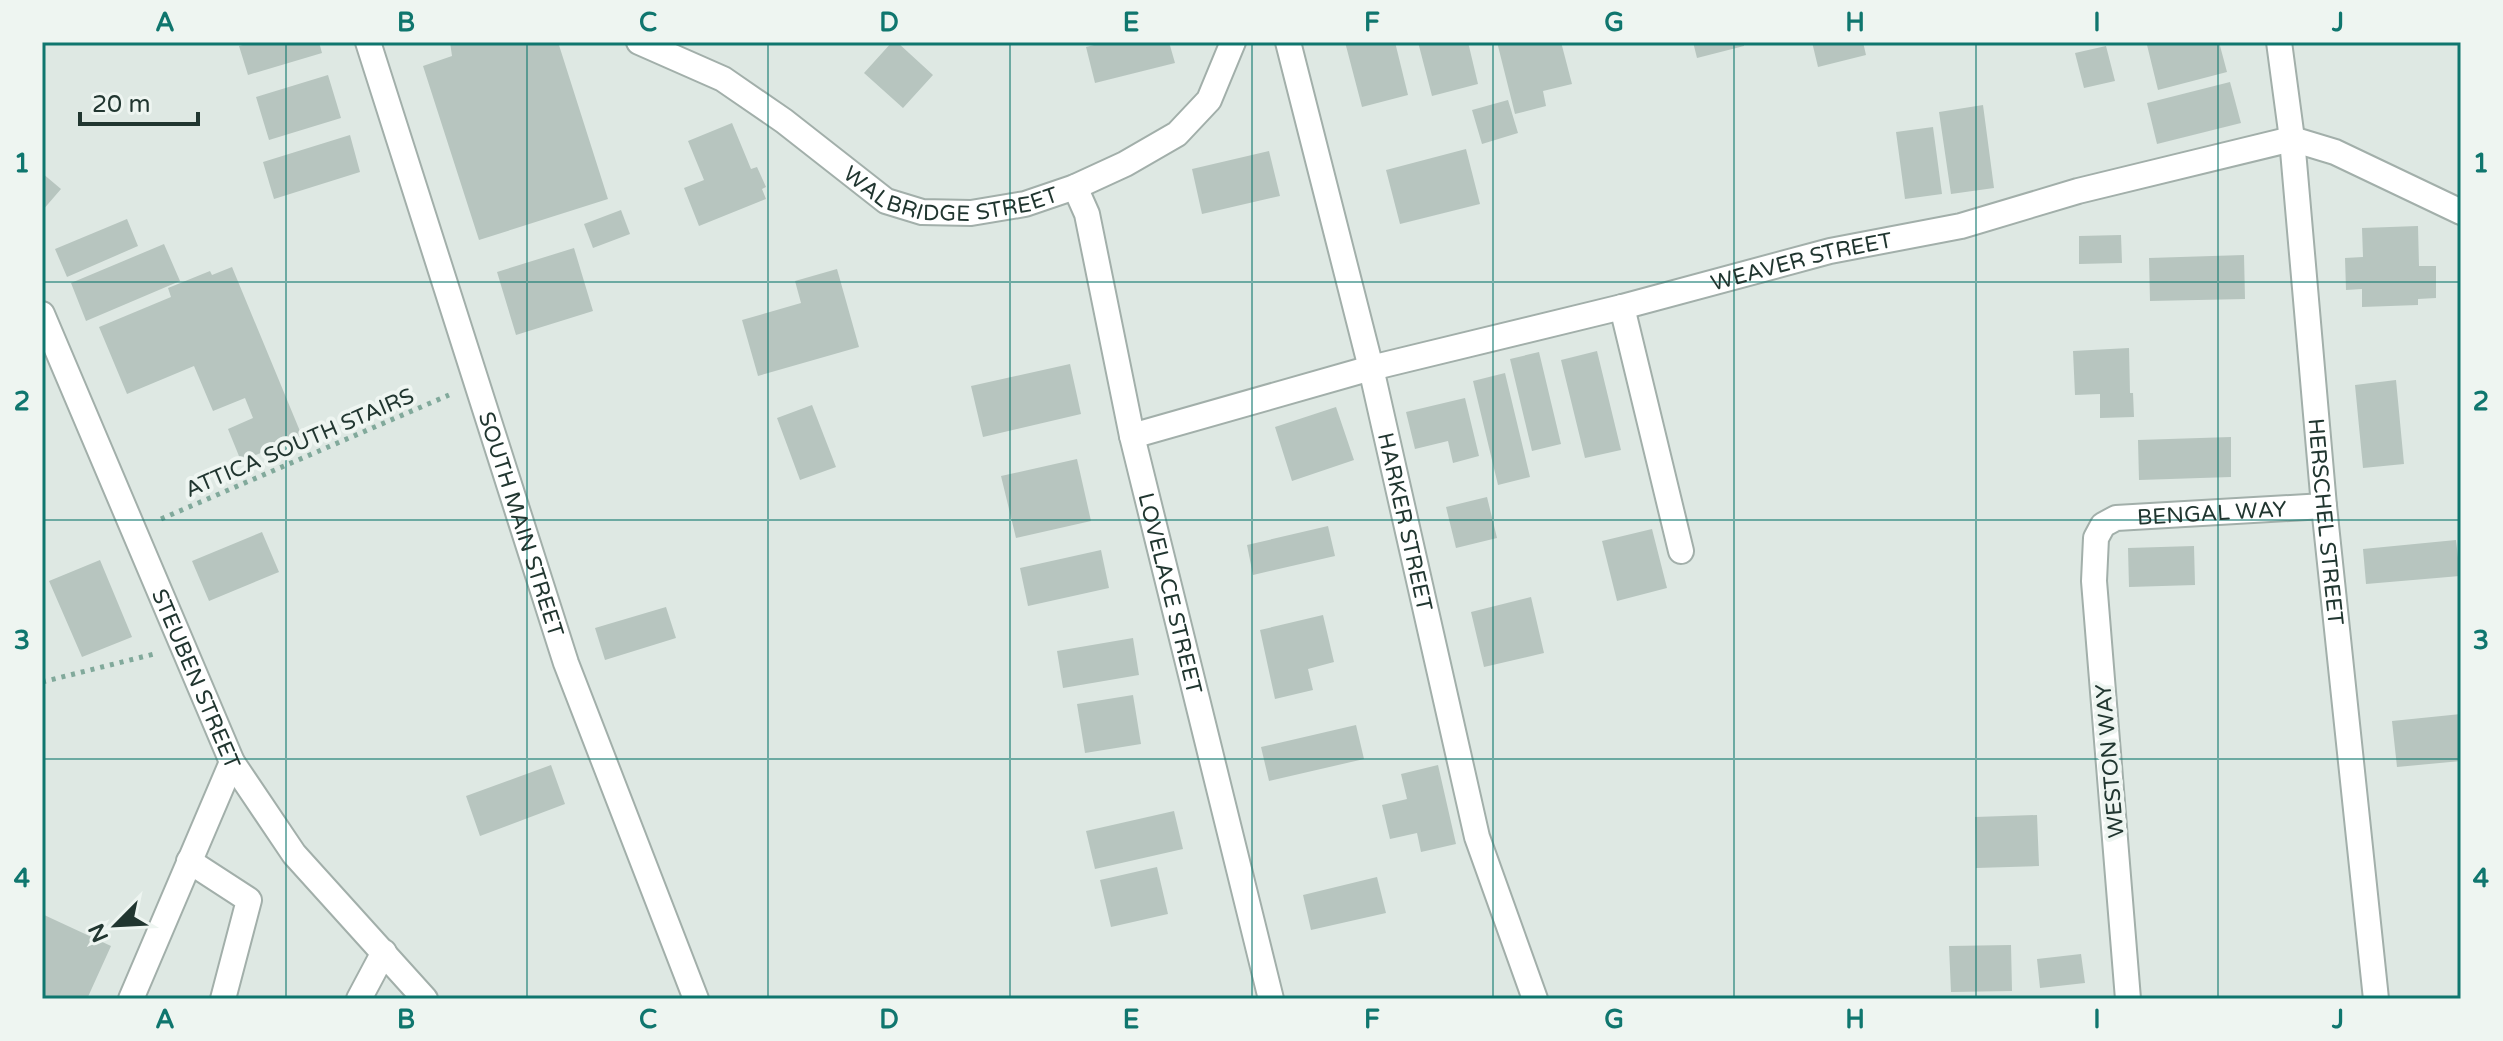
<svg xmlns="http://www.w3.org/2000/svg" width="2503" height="1041" viewBox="0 0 2503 1041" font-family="'Varela Round',sans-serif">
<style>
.building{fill:#b7c5bf}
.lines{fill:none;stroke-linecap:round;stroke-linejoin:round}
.minor-casing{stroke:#a2afaa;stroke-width:28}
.path{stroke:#81a99b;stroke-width:5;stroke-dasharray:4 6;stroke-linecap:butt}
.minor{stroke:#fff;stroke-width:24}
.grid{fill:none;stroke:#0f766e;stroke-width:2;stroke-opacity:0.55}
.labels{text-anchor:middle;stroke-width:8;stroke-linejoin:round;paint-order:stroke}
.street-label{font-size:22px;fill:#213630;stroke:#eef5f1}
.neatline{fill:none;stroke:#0f766e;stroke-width:3}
.grid-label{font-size:26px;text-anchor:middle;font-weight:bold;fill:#0f766e}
</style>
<rect width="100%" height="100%" fill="#dee8e3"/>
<path class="building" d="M 253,42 L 319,42 L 322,53 L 248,75 L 239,46 Z
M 450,42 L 558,42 L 608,199 L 479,240 L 423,66 L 452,56 Z
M 892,42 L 897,42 L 933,75 L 903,108 L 864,73 Z
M 1106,42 L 1169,42 L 1175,63 L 1095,83 L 1086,47 Z
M 1345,42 L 1395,42 L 1408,95 L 1362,107 Z
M 1418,42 L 1468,42 L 1478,84 L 1432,96 Z
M 1497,42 L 1561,42 L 1572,84 L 1543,91 L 1546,106 L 1515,114 Z
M 1693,42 L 1744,42 L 1744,46 L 1697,58 Z
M 1812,42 L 1863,42 L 1866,55 L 1818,67 Z
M 2159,42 L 2219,42 L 2227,72 L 2158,90 L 2147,45 Z
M 2106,46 L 2115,81 L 2084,88 L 2075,53 Z
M 328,75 L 341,118 L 269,140 L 256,97 Z
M 2230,82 L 2241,123 L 2157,144 L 2147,103 Z
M 1508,100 L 1518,133 L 1482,144 L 1472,110 Z
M 1983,105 L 1994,188 L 1951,194 L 1939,112 Z
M 732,123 L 751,169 L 757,167 L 766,187 L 762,189 L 766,199 L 699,226 L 684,188 L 704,180 L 688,141 Z
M 1933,127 L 1942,194 L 1905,199 L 1896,132 Z
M 350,135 L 360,172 L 274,199 L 263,162 Z
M 1466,149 L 1480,204 L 1400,224 L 1386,170 Z
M 1269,151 L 1280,196 L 1202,214 L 1192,169 Z
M 42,173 L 61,189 L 42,211 Z
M 621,210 L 630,234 L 593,248 L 584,224 Z
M 127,219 L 138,246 L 67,277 L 55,249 Z
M 2418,226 L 2419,266 L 2436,266 L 2436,298 L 2418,299 L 2418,305 L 2362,307 L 2362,289 L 2346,290 L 2345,258 L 2363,257 L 2362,228 Z
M 2121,235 L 2122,263 L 2079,264 L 2079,236 Z
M 164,244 L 180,281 L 86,321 L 71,283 Z
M 574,248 L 593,311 L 516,335 L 497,272 Z
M 2244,255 L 2245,299 L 2150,301 L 2149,258 Z
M 232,267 L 302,436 L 241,461 L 228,429 L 253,418 L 245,398 L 213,411 L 194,366 L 127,394 L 99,327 L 171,297 L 168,288 L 210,271 L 212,275 Z
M 837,269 L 859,347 L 758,376 L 742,320 L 801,303 L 795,281 Z
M 2129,348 L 2130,393 L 2133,393 L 2134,417 L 2100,418 L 2100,394 L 2075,395 L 2073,351 Z
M 1597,351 L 1621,450 L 1585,458 L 1561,360 Z
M 1539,352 L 1561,444 L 1532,451 L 1510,359 Z
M 1070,364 L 1081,414 L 983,437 L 971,386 Z
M 1505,373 L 1530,477 L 1498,485 L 1473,381 Z
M 2396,380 L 2404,464 L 2363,468 L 2355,385 Z
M 1465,398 L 1479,456 L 1453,463 L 1448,441 L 1415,449 L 1406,412 Z
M 812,405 L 836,467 L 800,480 L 777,418 Z
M 1336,407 L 1354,460 L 1292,481 L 1275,427 Z
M 2231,437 L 2231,477 L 2139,480 L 2138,440 Z
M 1077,459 L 1091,521 L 1016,538 L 1001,476 Z
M 1487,497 L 1497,538 L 1456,548 L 1446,507 Z
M 1328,526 L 1335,556 L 1253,575 L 1247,545 Z
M 1652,529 L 1667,588 L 1617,601 L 1602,541 Z
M 262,532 L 279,572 L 209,601 L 192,561 Z
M 2456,540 L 2460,576 L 2366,584 L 2363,549 Z
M 2194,546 L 2195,585 L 2129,587 L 2128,548 Z
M 1101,550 L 1109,588 L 1028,606 L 1020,568 Z
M 100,560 L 132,637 L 82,657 L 49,581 Z
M 1531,597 L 1544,653 L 1484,667 L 1471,612 Z
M 666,607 L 676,638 L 605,660 L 595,628 Z
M 1323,615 L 1334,662 L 1308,669 L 1313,690 L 1275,699 L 1260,630 Z
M 1133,638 L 1139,675 L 1063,688 L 1057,651 Z
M 1133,695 L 1141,744 L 1085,753 L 1077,704 Z
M 2461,714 L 2461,761 L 2397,767 L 2392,721 Z
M 1356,725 L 1364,759 L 1269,781 L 1261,747 Z
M 551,765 L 565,804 L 480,836 L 466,796 Z
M 1438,765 L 1456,844 L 1421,852 L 1417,833 L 1390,839 L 1382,805 L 1407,799 L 1401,774 Z
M 1174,811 L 1183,849 L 1095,869 L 1086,831 Z
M 2037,815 L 2039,866 L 1976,868 L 1975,817 Z
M 1157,867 L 1168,914 L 1111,927 L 1100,880 Z
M 1377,877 L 1386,913 L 1311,930 L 1303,895 Z
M 42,914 L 111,946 L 87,999 L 47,999 L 42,997 Z
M 2011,945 L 2012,991 L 1951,992 L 1949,946 Z
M 2081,954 L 2085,983 L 2040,988 L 2037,959 Z"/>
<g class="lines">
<g class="minor-casing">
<g id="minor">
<path id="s1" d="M 368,42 L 566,663 L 696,999"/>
<path id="s2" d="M 639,42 L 723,79 L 784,121 L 886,201 L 922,212 L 971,213 L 1025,204 L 1075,187 L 1125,164 L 1177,134 L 1209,100 L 1233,42"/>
<path id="s3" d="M 1288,42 L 1371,368 L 1477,837 L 1535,999"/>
<path id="s4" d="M 2279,42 L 2292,139 L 2324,506 L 2376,999"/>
<path id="s5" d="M 1075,187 L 1087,214 L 1132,436 L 1271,999"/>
<path d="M 1622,307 L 1681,551"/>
<path id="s6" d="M 42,314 L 232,762 L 294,854 L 425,999"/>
<path id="s7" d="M 1132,436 L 1371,368 L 1622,307 L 1830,251 L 1961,226 L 2078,191 L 2292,139 L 2335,152 L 2461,212"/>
<path d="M 189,861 L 249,900 L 223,999"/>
<path d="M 131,999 L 232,762"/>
<path d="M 359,999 L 384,952"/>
<path id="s8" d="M 2128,999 L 2094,581 L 2096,538 L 2103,525 L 2116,518 L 2324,506"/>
</g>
</g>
<path class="path" d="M 161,519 L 449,395
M 42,682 L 154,654"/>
<use href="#minor" class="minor"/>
</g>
<path class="grid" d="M 286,42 L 286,999M 527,42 L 527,999M 768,42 L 768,999M 1010,42 L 1010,999M 1252,42 L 1252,999M 1493,42 L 1493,999M 1734,42 L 1734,999M 1976,42 L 1976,999M 2218,42 L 2218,999M 42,282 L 2461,282M 42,520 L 2461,520M 42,759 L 2461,759"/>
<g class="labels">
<g class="street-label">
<text dy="8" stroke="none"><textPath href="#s2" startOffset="358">WALBRIDGE STREET</textPath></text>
<text dy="8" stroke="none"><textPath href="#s7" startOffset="692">WEAVER STREET</textPath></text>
<text transform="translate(299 442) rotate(-23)" y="8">ATTICA SOUTH STAIRS</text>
<text dy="8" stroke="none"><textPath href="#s8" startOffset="588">BENGAL WAY</textPath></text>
<text dy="8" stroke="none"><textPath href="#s4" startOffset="482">HERSCHEL STREET</textPath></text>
<text dy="8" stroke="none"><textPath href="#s3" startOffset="494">HARKER STREET</textPath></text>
<text dy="8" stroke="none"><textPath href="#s1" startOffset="506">SOUTH MAIN STREET</textPath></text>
<text dy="8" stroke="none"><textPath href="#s5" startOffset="418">LOVELACE STREET</textPath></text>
<text dy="8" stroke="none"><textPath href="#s6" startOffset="396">STEUBEN STREET</textPath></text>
<text transform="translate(2109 761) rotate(-95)" y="8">WESTON WAY</text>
</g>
</g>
<rect width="2503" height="1041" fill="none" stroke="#eef5f1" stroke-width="88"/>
<g transform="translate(116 925) rotate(246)" stroke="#eef5f1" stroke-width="6" paint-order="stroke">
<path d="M0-6L14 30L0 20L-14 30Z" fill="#213630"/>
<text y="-12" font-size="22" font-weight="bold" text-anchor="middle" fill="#213630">N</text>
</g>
<path d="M80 112v12h118v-12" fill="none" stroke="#213630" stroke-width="4"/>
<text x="92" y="112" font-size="24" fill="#213630" stroke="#eef5f1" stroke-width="6" paint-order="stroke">20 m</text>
<rect x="44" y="44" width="2415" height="953" class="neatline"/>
<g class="grid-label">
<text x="165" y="31">A</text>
<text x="406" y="31">B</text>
<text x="648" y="31">C</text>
<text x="889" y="31">D</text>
<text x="1131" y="31">E</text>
<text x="1372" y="31">F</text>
<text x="1614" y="31">G</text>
<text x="1855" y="31">H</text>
<text x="2097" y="31">I</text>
<text x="2338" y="31">J</text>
<text x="22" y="172">1</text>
<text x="2481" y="172">1</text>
<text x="22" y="410">2</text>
<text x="2481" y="410">2</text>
<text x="22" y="649">3</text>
<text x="2481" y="649">3</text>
<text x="22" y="887">4</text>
<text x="2481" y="887">4</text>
<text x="165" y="1028">A</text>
<text x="406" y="1028">B</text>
<text x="648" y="1028">C</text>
<text x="889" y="1028">D</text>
<text x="1131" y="1028">E</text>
<text x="1372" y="1028">F</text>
<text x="1614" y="1028">G</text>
<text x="1855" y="1028">H</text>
<text x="2097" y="1028">I</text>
<text x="2338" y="1028">J</text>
</g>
</svg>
